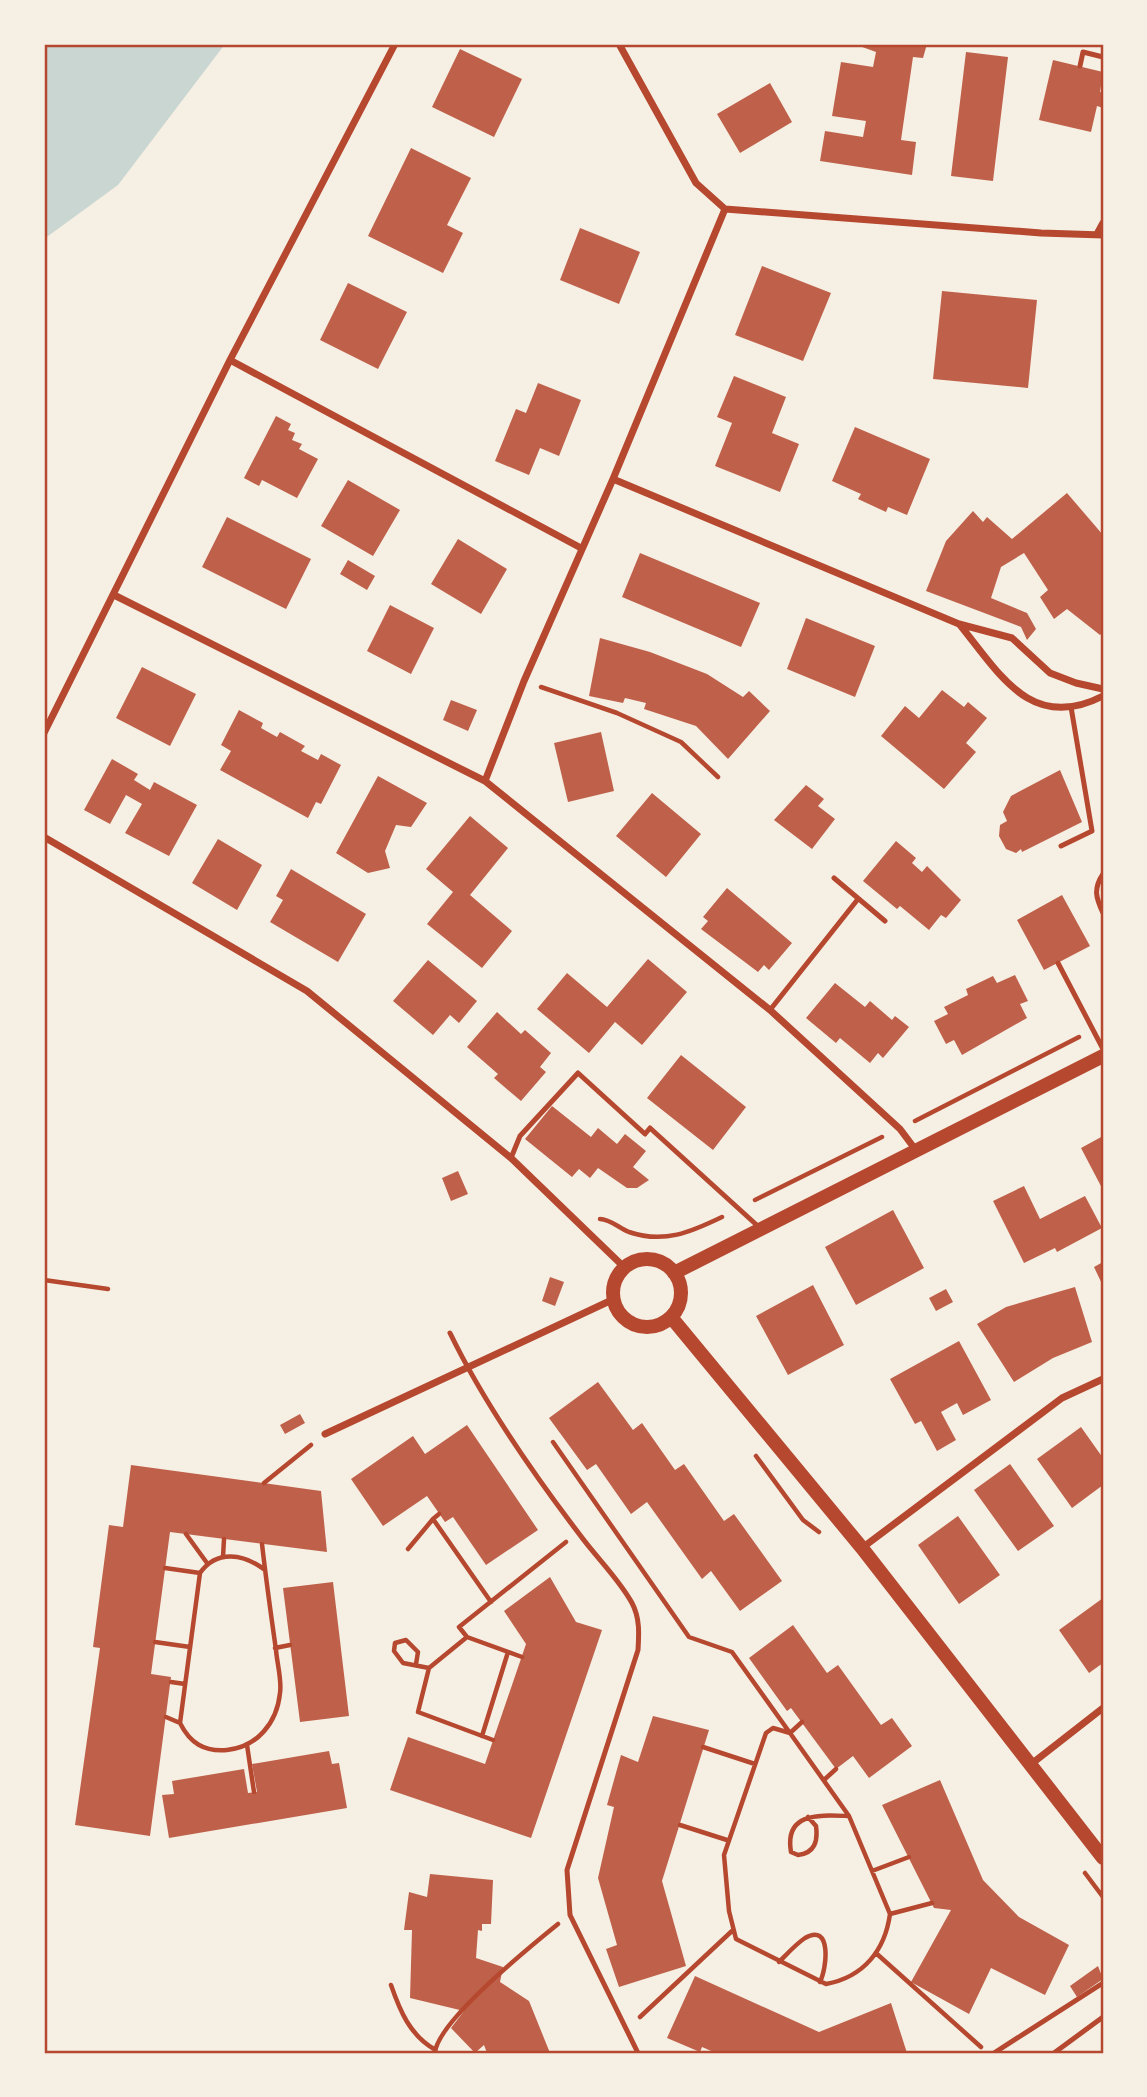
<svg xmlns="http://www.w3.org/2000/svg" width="1147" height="2097" viewBox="0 0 1147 2097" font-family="Manrope,sans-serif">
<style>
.water{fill:#c9d6d2}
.building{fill:#bf614a}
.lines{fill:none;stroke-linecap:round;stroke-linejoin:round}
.path{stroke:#b5482f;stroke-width:4.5}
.service{stroke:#b5482f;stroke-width:5}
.minor{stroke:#b5482f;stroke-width:7}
.secondary{stroke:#b5482f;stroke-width:14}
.neatline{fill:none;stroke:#b5482f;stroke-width:2.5}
</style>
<rect width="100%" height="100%" fill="#f6efe4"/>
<path class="water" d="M 44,44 L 225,44 L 118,185 L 44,239 Z"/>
<path class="building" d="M 854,44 L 927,44 L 923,58 L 913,57 L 901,140 L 916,142 L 912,175 L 820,161 L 825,131 L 863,137 L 866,121 L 832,116 L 841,62 L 873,67 L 876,52 Z
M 460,49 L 522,79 L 494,137 L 432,107 Z
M 966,52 L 1008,57 L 993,181 L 951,176 Z
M 1053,60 L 1103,72 L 1100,92 L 1103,93 L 1103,108 L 1097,106 L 1091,132 L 1039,120 Z
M 770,83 L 792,122 L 740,153 L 717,114 Z
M 411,148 L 471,178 L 447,225 L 463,233 L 443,273 L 368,236 Z
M 580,228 L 640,252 L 619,304 L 560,280 Z
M 762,266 L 831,293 L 803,361 L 735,335 Z
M 348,283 L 407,312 L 378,369 L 320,340 Z
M 942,291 L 1037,300 L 1028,388 L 933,379 Z
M 734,376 L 786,397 L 772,433 L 799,444 L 780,492 L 715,466 L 732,423 L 717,417 Z
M 538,383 L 581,400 L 559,456 L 540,448 L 529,475 L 495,461 L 516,409 L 526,413 Z
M 276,416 L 291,424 L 288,430 L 295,433 L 292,440 L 302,444 L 299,449 L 318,459 L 297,498 L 262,480 L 259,486 L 244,478 Z
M 855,427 L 930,459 L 907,515 L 888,507 L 886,512 L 858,499 L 861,494 L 832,481 Z
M 348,480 L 400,510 L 373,556 L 321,526 Z
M 1067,493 L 1103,535 L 1103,632 L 1100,635 L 1067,609 L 1054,619 L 1040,597 L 1048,590 L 1024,553 L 1001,567 L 991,598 L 1027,613 L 1036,629 L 1027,640 L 1021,627 L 926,591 L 946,541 L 973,511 L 983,522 L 987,517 L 1012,539 Z
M 227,517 L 311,559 L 286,609 L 202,567 Z
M 458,539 L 507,569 L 481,614 L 431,584 Z
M 640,553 L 760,603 L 741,647 L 622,597 Z
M 348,560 L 375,576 L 367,590 L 340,574 Z
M 390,605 L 434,628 L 411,674 L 367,651 Z
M 806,618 L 875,646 L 855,697 L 787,669 Z
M 600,638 L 650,652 L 707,674 L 743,697 L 749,691 L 770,711 L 728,759 L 696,726 L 644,709 L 646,703 L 625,698 L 623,703 L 589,696 Z
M 142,667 L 196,694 L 170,746 L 116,718 Z
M 942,690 L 964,707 L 968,702 L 987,718 L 966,743 L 976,752 L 944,789 L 881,736 L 905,706 L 919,718 Z
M 451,700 L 477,710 L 468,731 L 443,720 Z
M 239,710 L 263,723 L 261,728 L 277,737 L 280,732 L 305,746 L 301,751 L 318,760 L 321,754 L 341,765 L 321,804 L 316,802 L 308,818 L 220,770 L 231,751 L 221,745 Z
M 601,732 L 614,791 L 568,802 L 554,743 Z
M 112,759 L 138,774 L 134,780 L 150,790 L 154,782 L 197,805 L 169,856 L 125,833 L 142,804 L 126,795 L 110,824 L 84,810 Z
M 1060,770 L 1082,822 L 1022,852 L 1021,849 L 1016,853 L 1006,849 L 999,836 L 1000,825 L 1007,821 L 1003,812 L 1011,796 Z
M 378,776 L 427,803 L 411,827 L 396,825 L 385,851 L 390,868 L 368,873 L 336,853 Z
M 806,785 L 824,799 L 818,806 L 835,819 L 812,849 L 774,820 Z
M 652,793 L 701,834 L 666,877 L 616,836 Z
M 470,816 L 508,848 L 470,895 L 512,931 L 482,968 L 427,924 L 453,892 L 426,869 Z
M 218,839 L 262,865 L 237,910 L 192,883 Z
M 896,841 L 916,858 L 912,863 L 922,872 L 927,866 L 961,900 L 946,918 L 941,915 L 929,930 L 900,906 L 897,909 L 863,881 Z
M 291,869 L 366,914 L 338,962 L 270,922 L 283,900 L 276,896 Z
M 727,888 L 792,943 L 769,970 L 764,965 L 758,972 L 701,929 L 708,921 L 703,917 Z
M 1062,895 L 1090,946 L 1044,970 L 1017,920 Z
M 648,959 L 687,992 L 642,1045 L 615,1022 L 589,1053 L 537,1009 L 567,973 L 607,1007 Z
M 428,960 L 477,1001 L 459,1023 L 450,1015 L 433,1035 L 393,1001 Z
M 1015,975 L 1028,1001 L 1020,1004 L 1027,1018 L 962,1055 L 954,1040 L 946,1044 L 934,1021 L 948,1014 L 944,1007 L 968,995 L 966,989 L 993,976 L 997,983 Z
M 835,983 L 865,1007 L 870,1001 L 892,1020 L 895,1016 L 909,1027 L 883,1058 L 878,1053 L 870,1063 L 840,1038 L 836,1043 L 806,1018 Z
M 497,1012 L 521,1034 L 525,1030 L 551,1053 L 540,1067 L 546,1072 L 521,1101 L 494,1078 L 498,1074 L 467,1047 Z
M 681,1055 L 746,1107 L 713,1150 L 647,1098 Z
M 552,1106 L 591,1137 L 598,1128 L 617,1144 L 625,1134 L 646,1151 L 633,1167 L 649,1180 L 637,1188 L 627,1188 L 598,1168 L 590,1178 L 579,1169 L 572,1177 L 525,1139 Z
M 1103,1136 L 1103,1190 L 1081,1148 Z
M 458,1171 L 468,1194 L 451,1201 L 442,1178 Z
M 1024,1186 L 1040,1219 L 1085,1196 L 1102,1228 L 1057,1252 L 1055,1248 L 1024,1263 L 993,1201 Z
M 893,1210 L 924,1268 L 856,1305 L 825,1247 Z
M 1103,1262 L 1103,1286 L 1094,1267 Z
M 550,1277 L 564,1282 L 555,1306 L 542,1301 Z
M 813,1285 L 844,1345 L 788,1375 L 756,1316 Z
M 1075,1287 L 1092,1342 L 1053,1358 L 1014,1382 L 977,1324 L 1006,1307 Z
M 946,1289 L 953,1302 L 936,1311 L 929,1298 Z
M 959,1341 L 991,1400 L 963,1415 L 957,1403 L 941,1412 L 956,1440 L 937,1451 L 921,1421 L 915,1424 L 890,1379 Z
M 598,1382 L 633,1430 L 642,1423 L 675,1470 L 684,1464 L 724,1521 L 734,1514 L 782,1581 L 740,1611 L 711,1571 L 702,1579 L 647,1502 L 631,1514 L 596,1464 L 587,1470 L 549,1418 Z
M 300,1414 L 305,1423 L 285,1434 L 280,1425 Z
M 467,1425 L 538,1530 L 486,1565 L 453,1517 L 445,1522 L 427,1496 L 383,1526 L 351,1479 L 413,1436 L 425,1454 Z
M 1081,1427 L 1103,1458 L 1103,1485 L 1072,1508 L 1037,1459 Z
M 1010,1464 L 1054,1526 L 1018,1551 L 974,1490 Z
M 131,1465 L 321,1491 L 327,1552 L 170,1532 L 151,1674 L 171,1677 L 150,1836 L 75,1825 L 100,1648 L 93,1647 L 109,1525 L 123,1527 Z
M 958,1516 L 1000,1575 L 959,1604 L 918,1545 Z
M 550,1577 L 576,1622 L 602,1630 L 531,1838 L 390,1790 L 408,1737 L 485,1764 L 526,1644 L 504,1611 Z
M 333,1582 L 349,1716 L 300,1722 L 283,1588 Z
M 1103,1598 L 1103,1663 L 1089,1673 L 1059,1630 Z
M 793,1625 L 827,1673 L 838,1665 L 881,1725 L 892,1718 L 912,1746 L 869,1778 L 853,1756 L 836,1769 L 791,1708 L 787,1711 L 749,1658 Z
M 653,1716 L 709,1730 L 662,1881 L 686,1966 L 619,1987 L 606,1949 L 617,1945 L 598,1878 L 614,1807 L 607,1805 L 621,1755 L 638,1762 Z
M 329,1751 L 332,1764 L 339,1763 L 347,1808 L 169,1838 L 162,1795 L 174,1794 L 172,1781 L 244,1769 L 248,1793 L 257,1792 L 252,1764 Z
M 940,1780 L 983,1880 L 1019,1917 L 1069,1945 L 1045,1995 L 991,1968 L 969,2014 L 911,1982 L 951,1910 L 934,1908 L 882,1805 Z
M 430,1874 L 493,1880 L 491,1924 L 482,1924 L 482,1931 L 478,1930 L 476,1958 L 503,1967 L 500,1982 L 529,2001 L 550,2053 L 487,2053 L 484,2045 L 475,2053 L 451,2028 L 464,2011 L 410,1998 L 412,1930 L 404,1930 L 409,1892 L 427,1897 Z
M 1098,1966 L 1103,1979 L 1077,1997 L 1070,1986 Z
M 695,1976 L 819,2032 L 891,2003 L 907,2053 L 716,2053 L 702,2047 L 700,2052 L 667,2038 Z"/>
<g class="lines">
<path class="path" d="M 541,687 L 617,713 L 681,742 L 718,777
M 915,1121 L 1079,1037
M 755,1200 L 882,1137
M 600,1219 C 610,1219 619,1228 629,1232 C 664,1244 691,1232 722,1217
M 44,1280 L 108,1289
M 553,1442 L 689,1637 L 732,1652 L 790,1733 L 849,1816 L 890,1914 C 885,1950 864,1977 826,1984 L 736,1939 L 729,1911 L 724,1855 L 766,1733 L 773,1728 L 790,1733 L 802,1722
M 756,1456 L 803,1520 L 819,1532
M 264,1483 L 311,1445
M 439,1514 L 433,1519 L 491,1602
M 186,1534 L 207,1563
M 262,1544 C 266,1579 271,1615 276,1650 C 277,1663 282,1680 280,1693 C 277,1723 257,1747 227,1750 C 204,1752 190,1743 180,1723 L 200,1573 C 217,1549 244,1554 265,1570
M 408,1549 L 433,1519
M 223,1557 L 224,1539
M 165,1568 L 200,1573
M 467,1637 L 429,1668 L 418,1712 L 493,1740
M 155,1642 L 190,1647
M 275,1648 L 290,1645
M 522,1657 L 467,1637 L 459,1627 L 566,1542
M 416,1664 L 418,1652 L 406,1640 L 395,1643 L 394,1651 L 403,1663 L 429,1668
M 171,1682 L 185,1684
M 166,1717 L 180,1723
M 482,1736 L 508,1652
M 247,1745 L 254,1792
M 703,1747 L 755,1764
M 824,1780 L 836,1769
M 808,1817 L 816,1826 C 818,1841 815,1853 798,1855 L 791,1852 C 784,1812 820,1815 848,1816
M 680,1825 L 727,1840
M 872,1871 L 909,1857
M 1085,1873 L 1103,1897
M 890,1914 L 932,1903
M 877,1954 L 981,2047
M 779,1962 C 787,1954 796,1944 805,1938 C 832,1922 827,1968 820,1982
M 391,1985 C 400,2011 410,2035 434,2049
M 640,2017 L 733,1930
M 435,2053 C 437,2022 532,1945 558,1924"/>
<path class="service" d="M 1080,66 L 1083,52 L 1103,57
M 1061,846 L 1092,831 L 1071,707
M 1103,874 C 1093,889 1096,898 1103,913
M 834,878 L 885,921
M 1058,963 L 1103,1049
M 770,1010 L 858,899
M 511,1158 L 520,1136 L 578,1073 L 645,1134 L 650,1128 L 760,1228
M 450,1333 C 482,1399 535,1476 580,1535 C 596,1557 619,1579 632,1603 C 640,1618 639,1634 638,1650 L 567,1870 L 570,1915 L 638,2053
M 994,2053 L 1103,1983
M 1054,2053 L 1103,2017"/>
<path class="minor" d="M 619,44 L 696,183 L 725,209 L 1041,233 L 1103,235
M 1097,234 L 1103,223
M 230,360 L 581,548
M 613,479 L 959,624 L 1012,638 L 1050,673 L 1076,683 L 1103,689
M 114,595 L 485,781 L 770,1010 L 900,1129 L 915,1149
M 960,625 C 999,673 1031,733 1103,696
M 44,733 L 230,360 L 395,44
M 485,781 L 524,681 L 613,479 L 725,209
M 44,837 L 307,991 L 511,1158 L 625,1268
M 325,1434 L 614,1299
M 862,1548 L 1062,1398 L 1103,1379
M 1030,1765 L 1103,1708"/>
<path class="secondary" d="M613 1293a34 34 0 1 1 68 0a34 34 0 1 1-68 0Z
M 674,1273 L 1103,1056
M 671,1317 L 862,1548 L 1103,1858"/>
</g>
<rect width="1147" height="2097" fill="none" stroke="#f6efe4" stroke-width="91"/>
<rect x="46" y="46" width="1056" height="2006" class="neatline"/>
</svg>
